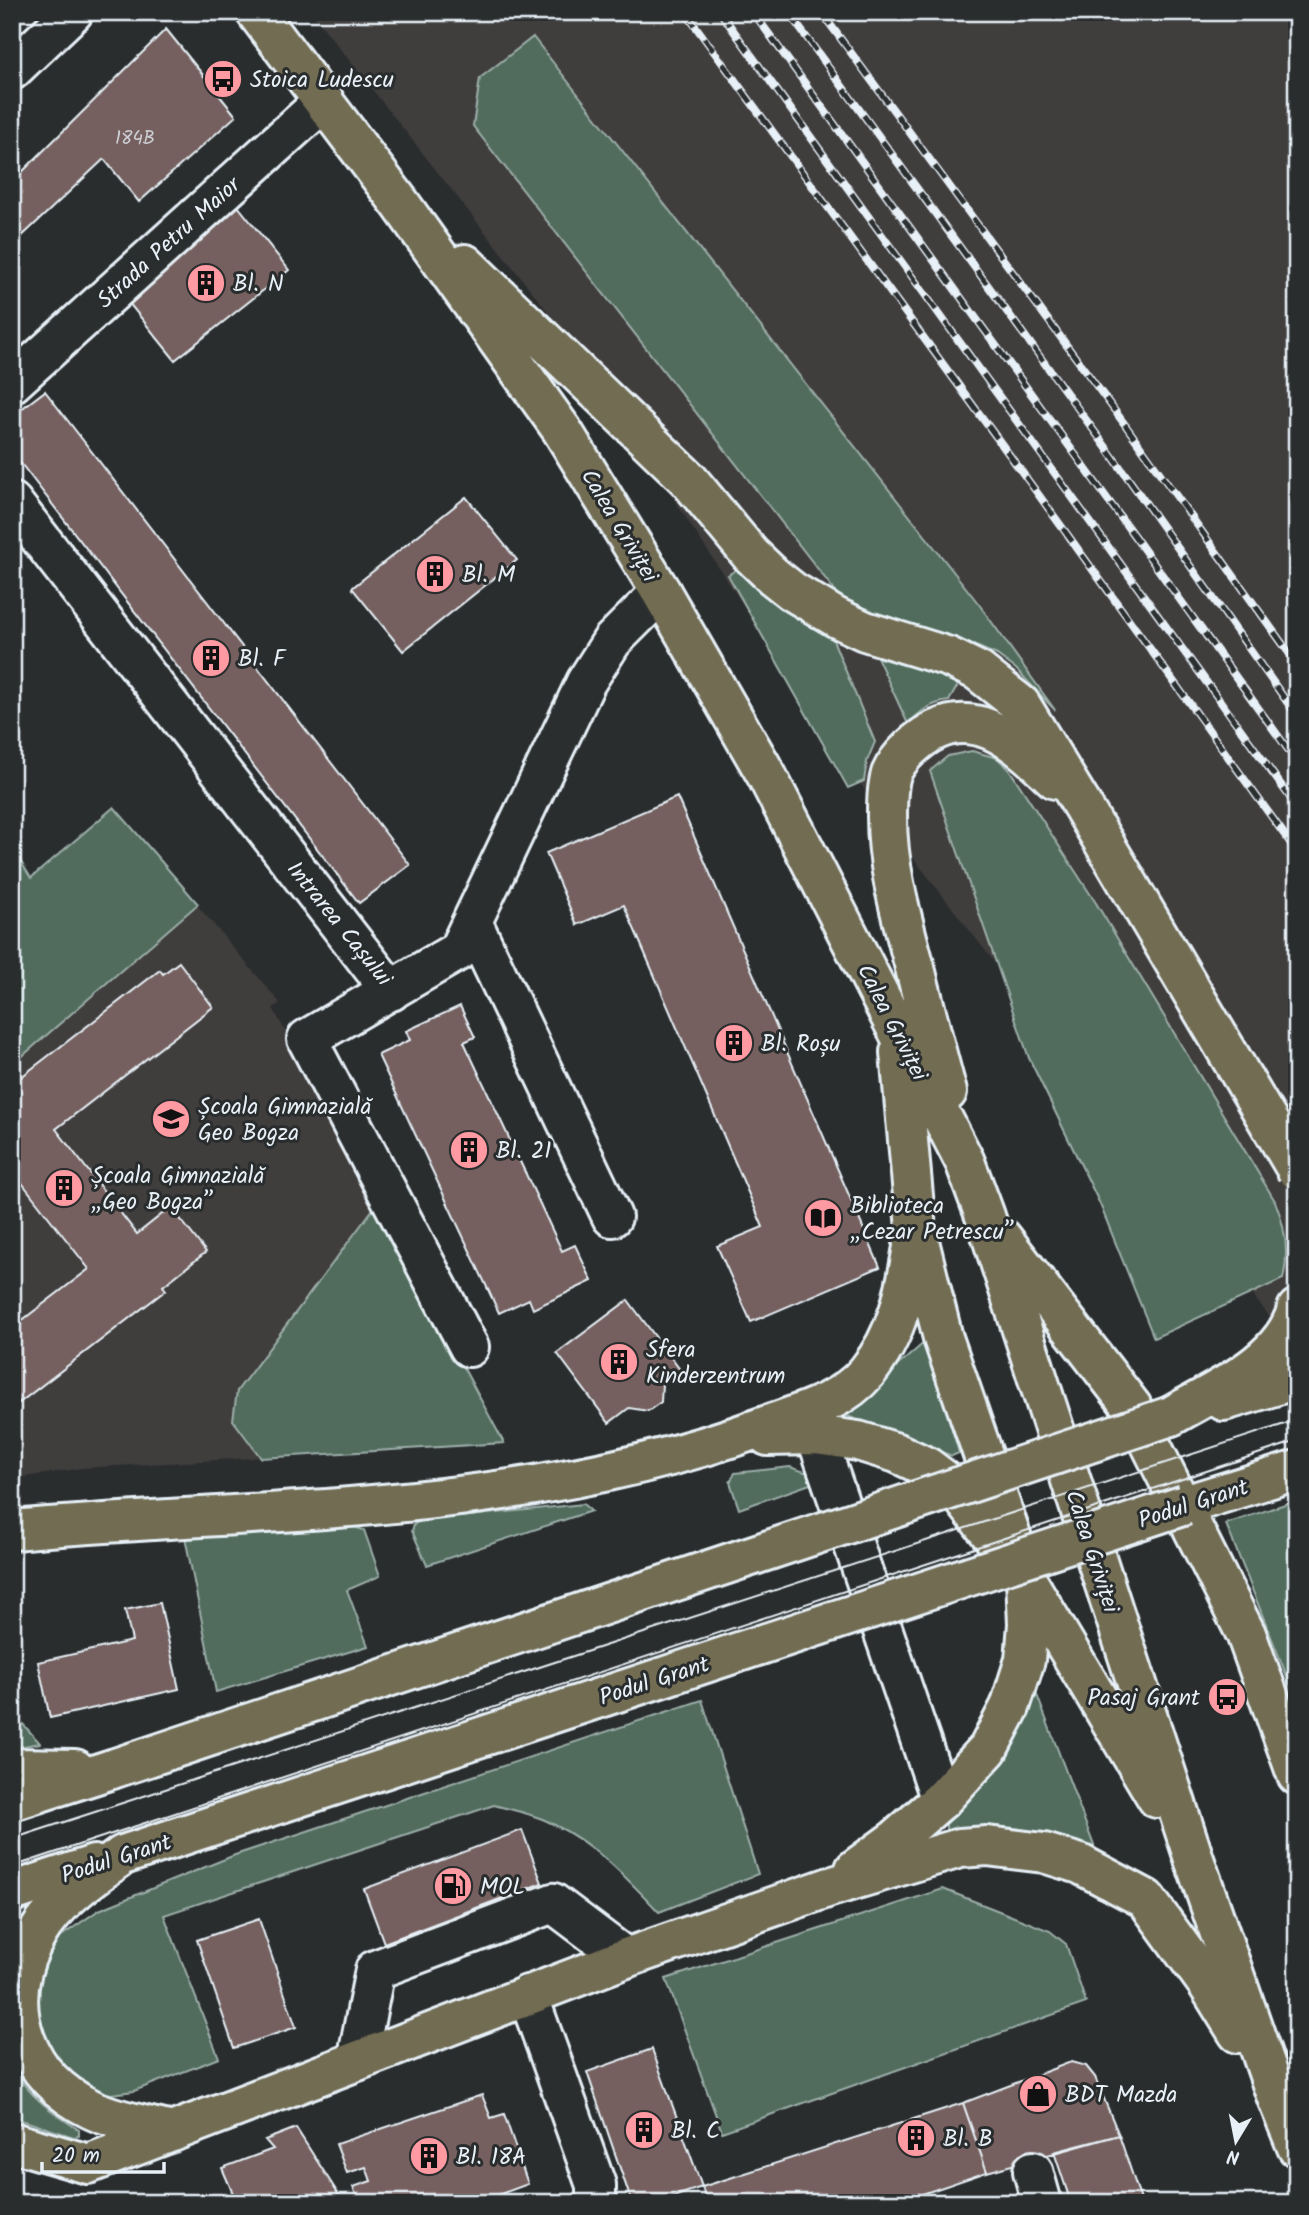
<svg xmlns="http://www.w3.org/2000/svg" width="1309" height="2215" viewBox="0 0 1309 2215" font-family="Kalam,sans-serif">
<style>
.built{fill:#403d3c}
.green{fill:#516c5b;stroke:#9caeaa;stroke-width:2}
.building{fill:#74615e;stroke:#e8f1f8;stroke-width:2}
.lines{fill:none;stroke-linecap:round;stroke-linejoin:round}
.minor-casing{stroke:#e8f1f8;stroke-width:44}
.major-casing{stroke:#e8f1f8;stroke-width:44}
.minor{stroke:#2a2d2e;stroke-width:38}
.major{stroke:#726c52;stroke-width:38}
.tram{stroke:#e8f1f8;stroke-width:2}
.rail-casing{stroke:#e8f1f8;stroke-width:8}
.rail{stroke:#2a2d2e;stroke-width:5;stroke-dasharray:16;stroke-linecap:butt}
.major-bridge-casing{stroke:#e8f1f8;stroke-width:44;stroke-linecap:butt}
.major-bridge{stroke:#726c52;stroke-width:38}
.labels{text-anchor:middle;stroke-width:6;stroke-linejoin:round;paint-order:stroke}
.number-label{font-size:19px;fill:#cbcdd2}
.poi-label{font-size:23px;fill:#e8f1f8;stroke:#2a2d2e;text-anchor:start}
.street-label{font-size:23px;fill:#e8f1f8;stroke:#2a2d2e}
</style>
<rect width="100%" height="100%" fill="#2a2d2e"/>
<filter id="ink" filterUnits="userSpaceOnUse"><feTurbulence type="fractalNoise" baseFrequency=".0143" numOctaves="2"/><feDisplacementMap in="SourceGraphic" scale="14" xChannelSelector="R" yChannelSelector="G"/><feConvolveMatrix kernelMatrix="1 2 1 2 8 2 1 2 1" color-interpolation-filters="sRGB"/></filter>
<g filter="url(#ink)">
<path class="built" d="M 311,12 L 1297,12 L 1297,1352 L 887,824 L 564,332 Z
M 114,807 L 280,1003 L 273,1008 L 376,1205 L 504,1443 L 82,1468 L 12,1479 L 12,848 L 31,878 Z"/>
<path class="green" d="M 533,37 L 978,603 L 1055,710 L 1016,669 L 997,655 L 959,639 L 872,615 L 842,600 L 473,126 L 480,78 Z
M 740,567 L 831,635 L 875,742 L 867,761 L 864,781 L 848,788 L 728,575 Z
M 877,657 C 905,667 932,670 958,685 L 949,701 C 930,703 921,711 908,724 Z
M 972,751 L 997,758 L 1009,769 L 1096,903 L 1275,1201 C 1285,1226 1290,1251 1283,1279 L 1154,1338 L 1099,1202 L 1029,1058 L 930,771 L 948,756 Z
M 114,807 L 198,904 L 12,1065 L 12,848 L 31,878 Z
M 376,1205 L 504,1443 L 261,1458 L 233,1420 L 237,1391 Z
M 926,1341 L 959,1453 L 952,1456 L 842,1414 Z
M 790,1467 L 808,1473 L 816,1482 L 739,1509 L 730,1482 L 735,1473 Z
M 1297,1500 L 1297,1730 L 1280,1693 L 1296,1699 L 1226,1524 Z
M 583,1504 L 591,1511 L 427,1565 L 412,1531 L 414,1524 L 421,1521 Z
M 353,1527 L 364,1530 L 380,1576 L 347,1590 L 368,1646 L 216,1692 L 185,1537 Z
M 1037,1695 L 1096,1851 L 950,1833 L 946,1830 L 946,1824 L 1001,1756 Z
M 702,1700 L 758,1874 L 659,1912 C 626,1877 595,1844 551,1823 C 534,1814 512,1810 494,1805 L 164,1915 L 219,2058 L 134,2091 L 111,2094 L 88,2089 L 68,2077 L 33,2022 L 40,1964 L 57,1939 L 99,1910 L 235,1855 Z
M 12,1712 L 40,1743 L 12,1748 Z
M 943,1889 L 1050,1931 L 1066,1944 L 1086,2003 L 722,2132 L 666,1979 Z
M 12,2066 C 27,2095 53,2113 79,2130 L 79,2136 L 74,2137 L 12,2117 Z"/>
<path class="building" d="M 166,29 L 236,116 L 139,202 L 104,159 L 19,239 L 12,231 L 12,182 Z
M 238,206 L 289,270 L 175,360 L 124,297 Z
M 45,391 L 410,865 L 359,903 L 12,452 L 12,416 Z
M 466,497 L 517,560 L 403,651 L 352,588 Z
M 677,797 L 880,1267 L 751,1322 L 717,1246 L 763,1227 L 624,905 L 577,925 L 546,853 Z
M 179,962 L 213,1007 L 56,1129 L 137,1234 L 171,1207 L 206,1252 L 163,1286 L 166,1290 L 19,1403 L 12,1394 L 12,1328 L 89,1269 L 12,1170 L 12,1084 L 160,970 L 163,974 Z
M 460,1006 L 475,1037 L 464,1042 L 562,1251 L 575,1245 L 592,1281 L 533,1309 L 529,1299 L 499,1313 L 378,1055 L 410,1040 L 406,1031 Z
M 628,1300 L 681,1371 L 662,1384 L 661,1402 L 648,1411 L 629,1408 L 609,1423 L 557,1353 Z
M 160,1603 L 179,1689 L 50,1718 L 38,1662 L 132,1641 L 125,1610 Z
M 522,1830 L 542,1883 L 384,1943 L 364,1889 Z
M 259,1919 L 296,2027 L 234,2048 L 197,1940 Z
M 652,2049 L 702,2187 L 656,2203 L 632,2203 L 587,2072 Z
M 1071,2062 L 1086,2066 L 1095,2077 L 1119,2135 L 987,2172 L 963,2103 Z
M 482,2095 L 491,2118 L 504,2114 L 528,2184 L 476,2203 L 452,2203 L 450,2196 L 431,2203 L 359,2203 L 353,2187 L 371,2181 L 366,2167 L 347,2173 L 336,2144 Z
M 963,2103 L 987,2172 L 896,2203 L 707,2203 L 702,2187 Z
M 296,2128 L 344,2203 L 237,2203 L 222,2168 L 273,2149 L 265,2140 Z
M 1119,2135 L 1142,2203 L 1071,2203 L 1054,2152 Z"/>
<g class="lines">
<g class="minor-casing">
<path id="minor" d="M 12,70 L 73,12
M 12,383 L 324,101
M 12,502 L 391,991
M 473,924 L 612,1217
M 469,1347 L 307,1039 L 458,951 L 586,682 L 612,641 L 661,592
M 816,1435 L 941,1800
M 528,1995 L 596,2185 L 596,2203
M 357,2061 L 375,1970 L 553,1903 L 626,1958
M 1033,2171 L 1042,2203"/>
</g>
<g class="major-casing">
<path id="major" d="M 256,12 L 400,203 L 562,430 L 661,592 L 767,776 L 965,1162 L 985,1216 L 1194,1859 L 1277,2098 L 1297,2147
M 465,264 L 688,479 L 751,555 L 773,576 L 792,591 L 837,618 L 865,631 L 949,657 L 978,671 L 1021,705 L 1080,802
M 947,1092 C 936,1051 925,1009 915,968 C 902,918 887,869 887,817 C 887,803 887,788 891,774 C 898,757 919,738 936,730 C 983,708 1023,749 1055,779
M 1002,1238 L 1132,1407 L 1246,1634 L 1297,1775
M 1224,1401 L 1297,1379
M 1171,1416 C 1215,1390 1282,1363 1297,1309
M 768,1436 L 816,1435 L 858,1441 L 897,1453 L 927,1467 L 955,1488 L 1026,1579 L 1157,1798
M 1185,1505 L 1297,1470
M 12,1530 C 264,1508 525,1515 765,1426 C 801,1413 842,1402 867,1372 C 902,1330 907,1280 916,1229
M 12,1768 L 75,1769
M 12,1801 L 112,1769
M 123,1855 C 95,1875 67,1894 46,1921 C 40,1928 36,1936 32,1944 C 0,2009 26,2078 91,2109 C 113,2120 149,2126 173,2132
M 855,1869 L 896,1839 L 941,1800 L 988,1749 L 1010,1707 L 1025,1660 L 1028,1624 L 1026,1579 L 943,1338 L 916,1229 L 900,1052
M 12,1892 L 94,1865
M 12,2142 L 88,2164 L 626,1958 L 830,1887 L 960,1848 L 987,1846 L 1044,1853 L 1080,1864 L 1146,1899 L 1207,1983 L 1238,2033"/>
</g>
<use href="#minor" class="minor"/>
<use href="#major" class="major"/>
<path class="tram" d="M 12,1839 L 1297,1420
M 12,1867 L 1297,1441"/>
<g class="rail-casing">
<path id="rail" d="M 685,12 L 1038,494 L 1297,852
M 720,12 L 1297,807
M 753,12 L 1080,461 L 1297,762
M 788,12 L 1103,443 L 1297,716
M 821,12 L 1126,426 L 1297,664"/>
</g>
<use href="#rail" class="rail"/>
<g class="major-bridge-casing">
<path id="major-bridge" d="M 1080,802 L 1297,1170
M 112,1769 L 1171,1416
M 123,1855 L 1185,1505"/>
</g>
<use href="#major-bridge" class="major-bridge"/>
</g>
</g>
<defs>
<g id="bus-disc" transform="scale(2.0125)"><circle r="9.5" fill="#ff9aa2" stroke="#2a2d2e"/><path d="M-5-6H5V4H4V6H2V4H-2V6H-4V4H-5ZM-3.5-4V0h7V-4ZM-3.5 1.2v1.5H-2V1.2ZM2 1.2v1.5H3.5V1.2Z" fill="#111"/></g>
<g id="building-disc" transform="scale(2.0125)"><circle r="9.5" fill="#ff9aa2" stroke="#2a2d2e"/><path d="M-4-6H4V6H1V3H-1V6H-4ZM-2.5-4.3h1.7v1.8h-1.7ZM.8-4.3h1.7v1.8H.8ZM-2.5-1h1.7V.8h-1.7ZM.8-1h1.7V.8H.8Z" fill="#111"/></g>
<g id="school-disc" transform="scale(2.0125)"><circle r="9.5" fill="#ff9aa2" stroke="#2a2d2e"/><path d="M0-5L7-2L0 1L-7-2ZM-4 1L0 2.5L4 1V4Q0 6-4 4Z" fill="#111"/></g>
<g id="library-disc" transform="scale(2.0125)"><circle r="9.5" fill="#ff9aa2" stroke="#2a2d2e"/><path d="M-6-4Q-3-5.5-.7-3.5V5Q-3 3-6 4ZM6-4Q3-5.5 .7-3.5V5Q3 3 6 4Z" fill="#111"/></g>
<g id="fuel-disc" transform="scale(2.0125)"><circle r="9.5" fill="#ff9aa2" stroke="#2a2d2e"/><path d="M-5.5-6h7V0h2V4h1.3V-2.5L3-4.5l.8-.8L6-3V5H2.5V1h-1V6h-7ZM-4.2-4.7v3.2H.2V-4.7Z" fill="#111"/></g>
<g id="shop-disc" transform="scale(2.0125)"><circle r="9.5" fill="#ff9aa2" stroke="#2a2d2e"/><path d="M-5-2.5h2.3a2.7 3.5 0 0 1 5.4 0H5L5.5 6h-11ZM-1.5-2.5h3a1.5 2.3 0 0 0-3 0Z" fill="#111"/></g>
</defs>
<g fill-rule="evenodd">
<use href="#bus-disc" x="223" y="79"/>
<use href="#building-disc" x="206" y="283"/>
<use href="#building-disc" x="435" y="574"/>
<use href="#building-disc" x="211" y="658"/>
<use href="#building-disc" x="734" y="1043"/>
<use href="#school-disc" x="171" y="1119"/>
<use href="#building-disc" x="469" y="1150"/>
<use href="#building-disc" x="64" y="1188"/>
<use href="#library-disc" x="823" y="1218"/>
<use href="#building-disc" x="619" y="1362"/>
<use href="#bus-disc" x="1227" y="1697"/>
<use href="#fuel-disc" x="453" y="1886"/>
<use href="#shop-disc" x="1038" y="2094"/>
<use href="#building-disc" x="644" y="2130"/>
<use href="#building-disc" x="916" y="2138"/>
<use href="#building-disc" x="429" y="2156"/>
</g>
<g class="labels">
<g class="number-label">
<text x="135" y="144">184B</text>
</g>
<g class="poi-label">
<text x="250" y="87">Stoica Ludescu</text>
<text x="233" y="291">Bl. N</text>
<text x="462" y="582">Bl. M</text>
<text x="238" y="666">Bl. F</text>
<text x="761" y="1051">Bl. Roșu</text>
<text x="198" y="1114">Școala Gimnazială<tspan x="198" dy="26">Geo Bogza</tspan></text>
<text x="496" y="1158">Bl. 21</text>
<text x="91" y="1183">Școala Gimnazială<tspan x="91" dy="26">„Geo Bogza”</tspan></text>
<text x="850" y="1213">Biblioteca<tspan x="850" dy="26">„Cezar Petrescu”</tspan></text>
<text x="646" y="1357">Sfera<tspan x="646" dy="26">Kinderzentrum</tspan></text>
<text x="1200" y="1705" text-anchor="end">Pasaj Grant</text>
<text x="480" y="1894">MOL</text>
<text x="1065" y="2102">BDT Mazda</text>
<text x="671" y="2138">Bl. C</text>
<text x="943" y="2146">Bl. B</text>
<text x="456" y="2164">Bl. 18A</text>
</g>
<g class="street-label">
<text transform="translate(168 242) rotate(-42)" y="8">Strada Petru Maior</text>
<text transform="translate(620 525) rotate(59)" y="8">Calea Griviței</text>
<text transform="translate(340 923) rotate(51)" y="8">Intrarea Cașului</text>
<text transform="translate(893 1022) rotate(63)" y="8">Calea Griviței</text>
<text transform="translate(1193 1503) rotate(-18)" y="8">Podul Grant</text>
<text transform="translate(1093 1551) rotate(72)" y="8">Calea Griviței</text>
<text transform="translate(654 1680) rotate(-18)" y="8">Podul Grant</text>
<text transform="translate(116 1858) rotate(-18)" y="8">Podul Grant</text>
</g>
</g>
<rect width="1309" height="2215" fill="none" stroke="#2a2d2e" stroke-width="42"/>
<rect x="21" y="21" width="1267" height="2173" fill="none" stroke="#e8f1f8" stroke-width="2.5" filter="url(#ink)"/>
<g transform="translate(1236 2141) rotate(190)" stroke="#2a2d2e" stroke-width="5" paint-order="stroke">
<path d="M0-5L12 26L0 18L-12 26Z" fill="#e8f1f8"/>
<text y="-10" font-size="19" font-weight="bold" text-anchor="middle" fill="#e8f1f8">N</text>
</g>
<path d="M42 2162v10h122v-10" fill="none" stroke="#e8f1f8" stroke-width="3.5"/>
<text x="52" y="2162" font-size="21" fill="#e8f1f8" stroke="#2a2d2e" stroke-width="5" paint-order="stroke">20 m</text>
</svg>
